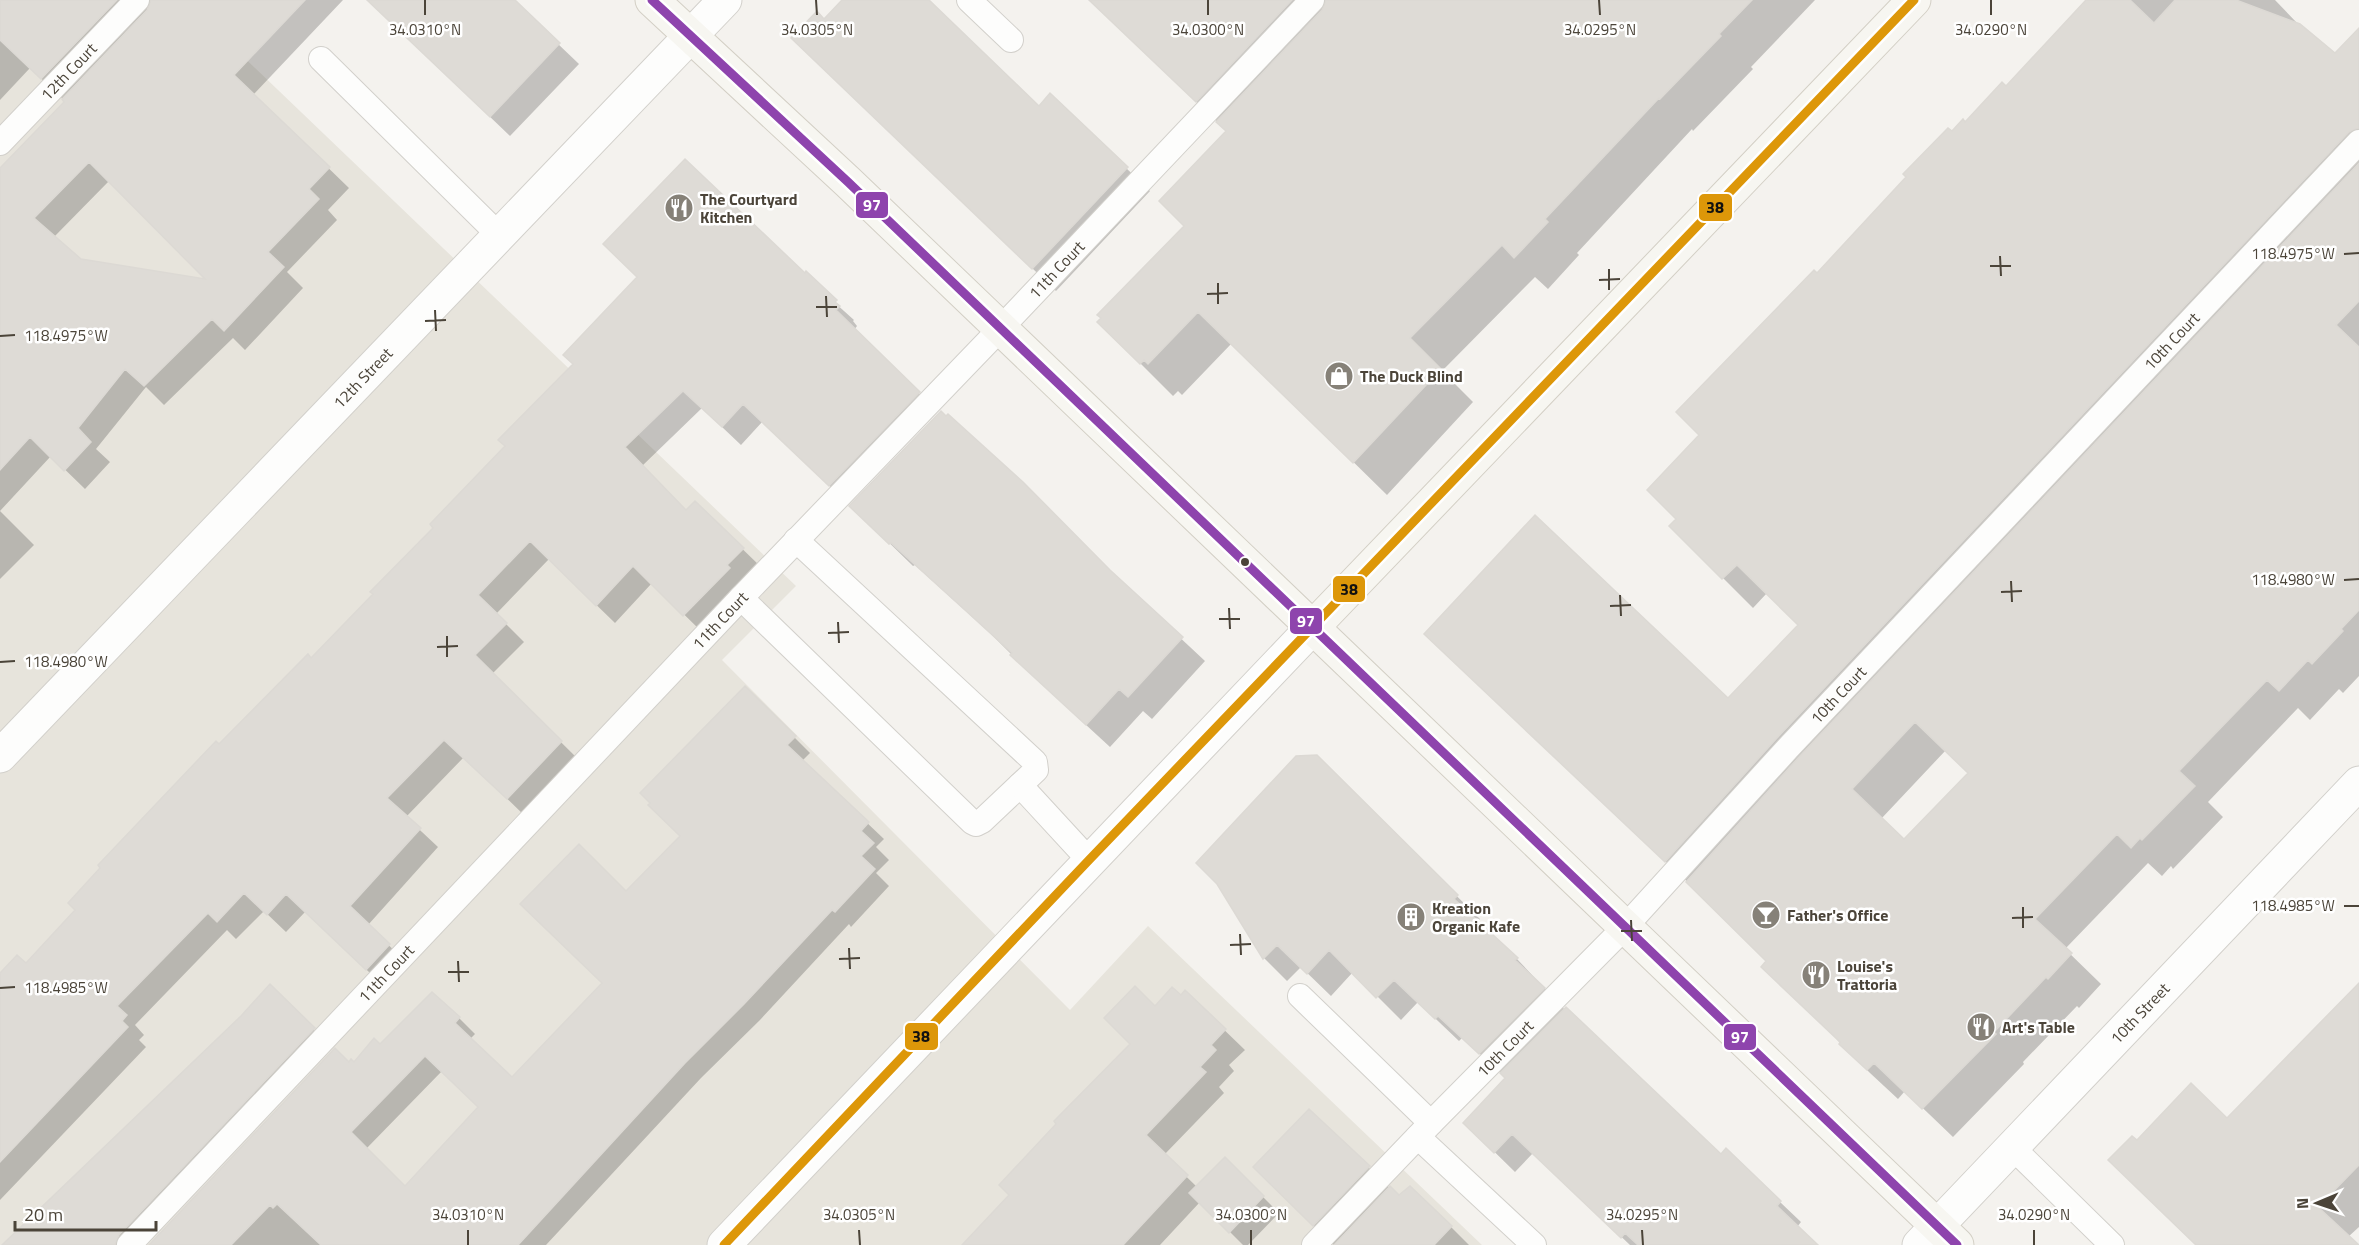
<svg xmlns="http://www.w3.org/2000/svg" width="2359" height="1245" viewBox="0 0 2359 1245" font-family="'Titillium Web',sans-serif">
<style>
.residential{fill:#e7e4dc}
.shadow{fill:#0003;fill-rule:evenodd}
.building{fill:#dedbd6;stroke:#dcd9d4;stroke-width:1.5;fill-rule:evenodd}
.lines{fill:none;stroke-linecap:round;stroke-linejoin:round}
.lane-casing{stroke:#d2d0cb;stroke-width:26}
.street-casing{stroke:#d2d0cb;stroke-width:35}
.secondary-casing{stroke:#d3cfc5;stroke-width:35}
.lane{stroke:#fdfdfc;stroke-width:24}
.street{stroke:#fdfdfc;stroke-width:33}
.secondary{stroke:#f7f6f1;stroke-width:33}
.bus-1-casing{stroke:#fff;stroke-width:14}
.bus-2-casing{stroke:#fff;stroke-width:14}
.bus-1{stroke:#8e44ad;stroke-width:9}
.bus-2{stroke:#dd9709;stroke-width:9}
.ticks{fill:none;stroke:#4b4439;stroke-width:2}
.bus-dot{fill:#4b4439;stroke:#fff;stroke-width:2}
.labels{text-anchor:middle;stroke-width:5;stroke-linejoin:round;paint-order:stroke}
.street-label{font-size:16px;fill:#4b4439;stroke:#fff}
.poi-label{font-size:16px;font-weight:bold;fill:#4b4439;stroke:#fff;text-anchor:start}
.ticks-label{font-size:15px;text-anchor:middle;fill:#4b4439;stroke:#fff;stroke-width:5;stroke-linejoin:round;paint-order:stroke}
.line-badge{stroke:#fff;stroke-width:2}
.badge-label{font-size:16px;text-anchor:middle;font-weight:bold;fill:#fff}
.pale-badge-label{font-size:16px;text-anchor:middle;font-weight:bold;fill:#111}
</style>
<rect width="100%" height="100%" fill="#f4f2ee"/>
<path class="residential" d="M 0,0 L 184,0 L 796,586 L 722,660 L 1070,1010 L 1148,926 L 1482,1245 L 0,1245 Z"/>
<path class="shadow" d="M 0,0 L 343,0 L 253,95 L 349,188 L 328,210 L 337,220 L 287,272 L 303,288 L 245,350 L 233,338 L 164,405 L 146,387 L 96,449 L 110,462 L 85,489 L 51,456 L 0,511 L 34,545 L 0,579 L 0,178 L 66,102 L 30,68 L 0,100 ZM 109,181 L 209,281 L 81,261 L 54,237 Z
M 368,0 L 512,0 L 579,64 L 510,136 Z
M 844,0 L 926,0 L 1039,108 L 1050,95 L 1150,191 L 1056,291 L 816,61 L 824,21 Z
M 1089,0 L 1815,0 L 1751,67 L 1753,69 L 1693,131 L 1692,129 L 1577,253 L 1579,255 L 1548,289 L 1535,277 L 1442,371 L 1473,402 L 1387,495 L 1232,343 L 1182,395 L 1178,391 L 1173,396 L 1099,322 L 1186,226 L 1228,132 Z
M 2089,0 L 2275,0 L 2297,23 L 2296,24 L 2335,55 L 2359,30 L 2359,676 L 2343,693 L 2339,689 L 2310,720 L 2298,708 L 2208,802 L 2223,817 L 2173,869 L 2171,866 L 2162,876 L 2148,863 L 2065,949 L 2101,984 L 2079,1008 L 2077,1006 L 2023,1062 L 2024,1064 L 1953,1137 L 1905,1091 L 1898,1099 L 1870,1073 L 1841,1044 L 1768,962 L 1696,890 L 1456,663 L 1728,700 L 1800,625 L 1767,593 L 1753,608 L 1671,526 L 1678,519 L 1701,435 L 1817,275 L 1952,134 L 2006,88 ZM 1946,750 L 1969,774 L 1905,841 L 1881,819 Z
M 804,275 L 854,320 L 853,321 L 857,326 L 854,330 L 937,411 L 848,504 L 763,421 L 741,445 L 702,408 L 642,466 L 686,512 L 695,503 L 761,567 L 703,633 L 652,583 L 615,623 L 549,559 L 496,614 L 524,642 L 492,674 L 580,761 L 526,817 L 464,757 L 406,817 L 438,847 L 368,925 L 407,963 L 385,987 L 305,912 L 286,932 L 264,911 L 236,939 L 227,930 L 135,1025 L 144,1035 L 139,1040 L 146,1047 L 0,1200 L 0,975 L 26,965 L 77,910 L 219,746 L 311,660 Z
M 875,529 L 1113,575 L 1205,661 L 1152,719 L 1143,711 L 1110,747 L 1035,678 L 990,633 L 915,565 L 913,566 Z
M 745,688 L 810,753 L 802,761 L 884,839 L 876,847 L 889,860 L 876,873 L 889,886 L 851,927 L 849,924 L 760,1020 L 701,1078 L 546,1245 L 151,1245 L 349,1064 L 354,1064 L 380,1046 L 459,1018 L 475,1034 L 470,1039 L 512,1079 L 604,983 L 626,894 L 682,836 ZM 442,1071 L 480,1108 L 405,1188 L 366,1149 Z
M 1316,757 L 1480,919 L 1477,922 L 1517,959 L 1565,1010 L 1721,1156 L 1726,1150 L 1780,1202 L 1801,1222 L 1797,1227 L 1815,1245 L 1630,1245 L 1533,1153 L 1515,1172 L 1465,1123 L 1507,1078 L 1462,1038 L 1459,1041 L 1418,1002 L 1401,1020 L 1353,972 L 1331,996 L 1301,967 L 1287,981 L 1264,958 L 1219,884 Z
M 2359,985 L 2359,1227 L 2348,1237 L 2356,1245 L 2197,1245 L 2137,1141 L 2227,1120 Z
M 270,986 L 329,1045 L 140,1245 L 4,1245 L 242,1017 Z
M 1185,992 L 1245,1050 L 1229,1065 L 1234,1071 L 1219,1087 L 1224,1093 L 1164,1155 L 1197,1187 L 1225,1159 L 1279,1213 L 1248,1245 L 1243,1245 L 1200,1202 L 1160,1245 L 964,1245 L 1011,1195 L 1132,1044 L 1155,1008 L 1181,997 Z
M 1255,1167 L 1369,1168 L 1399,1197 L 1451,1227 L 1469,1245 L 1334,1245 Z"/>
<path class="building" d="M 0,0 L 117,0 L 41,79 L 0,40 Z
M 151,0 L 305,0 L 234,75 L 330,167 L 309,189 L 319,199 L 268,252 L 284,267 L 224,331 L 212,319 L 144,386 L 125,369 L 78,428 L 91,442 L 64,471 L 30,437 L 0,470 L 0,168 L 64,102 L 62,99 L 147,10 ZM 89,162 L 205,279 L 81,259 L 34,218 Z
M 367,0 L 515,0 L 560,43 L 490,117 Z
M 842,0 L 929,0 L 1039,106 L 1050,93 L 1128,167 L 1032,269 L 791,38 L 817,11 L 824,19 Z
M 1089,0 L 1292,0 L 1196,102 Z
M 1326,0 L 1752,0 L 1719,34 L 1721,36 L 1660,99 L 1659,98 L 1545,219 L 1548,222 L 1514,258 L 1502,245 L 1410,338 L 1441,369 L 1353,463 L 1198,312 L 1148,364 L 1144,360 L 1140,364 L 1097,322 L 1101,318 L 1097,315 L 1184,226 L 1159,201 L 1226,131 L 1216,122 L 1322,10 Z
M 2086,0 L 2130,0 L 2154,23 L 2175,0 L 2236,0 L 2300,24 L 2335,53 L 2359,28 L 2359,128 L 2349,132 L 1777,738 L 1665,862 L 1424,634 L 1535,515 L 1728,698 L 1798,625 L 1737,565 L 1722,579 L 1669,526 L 1676,519 L 1647,490 L 1699,435 L 1676,412 L 1814,270 L 1817,273 L 1906,177 L 1903,174 L 1948,128 L 1952,131 L 1963,119 L 1965,122 L 2002,82 L 2006,86 Z
M 685,159 L 805,273 L 806,271 L 837,300 L 835,302 L 840,306 L 836,310 L 920,392 L 829,486 L 743,404 L 722,427 L 683,391 L 625,447 L 686,510 L 695,501 L 744,548 L 727,565 L 730,568 L 683,616 L 633,566 L 596,606 L 530,541 L 478,595 L 507,623 L 475,655 L 562,741 L 507,799 L 444,740 L 387,798 L 421,828 L 350,906 L 390,944 L 366,970 L 286,894 L 267,915 L 244,893 L 217,922 L 208,913 L 117,1006 L 127,1015 L 122,1021 L 128,1027 L 0,1162 L 0,973 L 17,955 L 26,963 L 75,910 L 68,903 L 100,868 L 98,865 L 216,741 L 219,744 L 308,654 L 311,658 L 373,594 L 370,592 L 433,528 L 430,524 L 505,446 L 498,440 L 573,364 L 563,355 L 637,277 L 603,244 Z
M 2359,163 L 2359,301 L 2336,325 L 2359,347 L 2359,610 L 2341,629 L 2343,631 L 2312,664 L 2308,660 L 2279,691 L 2267,680 L 2179,771 L 2195,786 L 2142,840 L 2140,838 L 2131,848 L 2117,834 L 2035,919 L 2072,953 L 2048,979 L 2046,977 L 1994,1032 L 1996,1034 L 1922,1109 L 1874,1063 L 1867,1070 L 1839,1044 L 1840,1042 L 1761,967 L 1766,961 L 1686,882 L 1798,758 ZM 1915,722 L 1968,773 L 1904,839 L 1852,789 Z
M 941,411 L 946,416 L 948,414 L 1023,482 L 1110,570 L 1183,637 L 1128,697 L 1119,689 L 1086,725 L 1010,655 L 1012,653 L 965,610 L 891,543 L 889,544 L 849,506 Z
M 745,686 L 796,736 L 787,745 L 869,822 L 861,831 L 874,843 L 861,856 L 875,869 L 835,912 L 832,910 L 744,1004 L 685,1063 L 518,1245 L 321,1245 L 277,1204 L 273,1208 L 270,1205 L 231,1245 L 149,1245 L 335,1048 L 349,1062 L 351,1059 L 354,1062 L 374,1038 L 380,1044 L 432,992 L 460,1017 L 455,1023 L 512,1077 L 602,983 L 520,904 L 579,844 L 626,891 L 680,836 L 648,805 L 650,803 L 640,793 ZM 425,1056 L 478,1107 L 405,1186 L 351,1132 Z
M 1317,755 L 1458,895 L 1454,899 L 1518,958 L 1515,960 L 1545,988 L 1479,1054 L 1438,1016 L 1435,1019 L 1394,980 L 1376,998 L 1329,950 L 1307,974 L 1277,945 L 1263,959 L 1217,884 L 1196,863 L 1296,756 Z
M 2359,983 L 2359,1165 L 2318,1207 L 2359,1245 L 2196,1245 L 2108,1160 L 2132,1136 L 2137,1140 L 2191,1083 L 2227,1118 Z
M 270,984 L 315,1028 L 119,1235 L 115,1245 L 2,1245 L 241,1016 Z
M 1135,986 L 1155,1006 L 1172,987 L 1181,995 L 1185,990 L 1226,1029 L 1211,1045 L 1216,1050 L 1200,1067 L 1206,1072 L 1146,1135 L 1188,1175 L 1123,1245 L 962,1245 L 1009,1195 L 999,1185 L 1056,1124 L 1054,1121 L 1130,1044 L 1104,1018 Z
M 1566,1007 L 1721,1154 L 1726,1148 L 1781,1201 L 1777,1206 L 1818,1245 L 1638,1245 L 1625,1233 L 1621,1238 L 1512,1134 L 1494,1153 L 1463,1123 L 1505,1078 L 1500,1073 Z
M 1309,1109 L 1370,1166 L 1313,1226 L 1253,1167 Z
M 1225,1157 L 1264,1196 L 1229,1233 L 1189,1193 Z
M 1390,1186 L 1399,1195 L 1410,1186 L 1452,1226 L 1434,1245 L 1334,1245 Z"/>
<g class="lines">
<g class="lane-casing">
<g id="lane">
<path d="M 969,0 L 1011,40"/>
<path d="M 321,59 L 499,235"/>
<path id="s1" d="M 0,143 L 137,0"/>
<path d="M 741,598 L 972,822 L 976,824 L 982,821 L 1036,770 L 1035,762 L 796,540"/>
<path d="M 1020,785 L 1089,860"/>
<path d="M 1300,996 L 1431,1123"/>
<path d="M 1418,1137 L 1534,1245"/>
<path d="M 2012,1147 L 2112,1245"/>
<path id="s2" d="M 129,1245 L 741,598 L 1001,328 L 1312,0"/>
<path id="s3" d="M 1314,1245 L 1431,1123 L 1625,927 L 1788,748 L 2359,142"/>
</g>
</g>
<g class="street-casing">
<g id="street">
<path id="s4" d="M 0,756 L 725,0"/>
<path d="M 724,1245 L 1313,627"/>
<path id="s5" d="M 1919,1245 L 2359,783"/>
</g>
</g>
<g class="secondary-casing">
<path id="secondary" d="M 652,0 L 848,182 L 1957,1245
M 1313,627 L 1914,0"/>
</g>
<use href="#lane" class="lane"/>
<use href="#street" class="street"/>
<use href="#secondary" class="secondary"/>
<g class="bus-1-casing">
<path id="bus-1" d="M 652,0 L 848,182 L 1957,1245"/>
</g>
<g class="bus-2-casing">
<path id="bus-2" d="M 724,1245 L 1089,860 L 1914,0"/>
</g>
<use href="#bus-1" class="bus-1"/>
<use href="#bus-2" class="bus-2"/>
</g>
<path class="ticks" d="M 425,0 L 425,15M 816,0 L 817,15M 1208,0 L 1208,15M 1599,0 L 1600,15M 1991,0 L 1991,15M 2344,254 L 2359,253M 2000,256 L 2001,276M 1990,266 L 2011,266M 1609,269 L 1609,290M 1599,280 L 1620,279M 1218,283 L 1218,304M 1207,294 L 1228,293M 826,296 L 827,317M 816,307 L 837,307M 435,310 L 436,331M 425,321 L 446,320M 0,336 L 15,335M 2344,580 L 2359,579M 2011,581 L 2012,602M 2001,592 L 2022,591M 1620,595 L 1621,616M 1610,606 L 1631,605M 1229,608 L 1230,629M 1219,619 L 1240,619M 838,622 L 839,643M 828,633 L 849,632M 447,636 L 447,657M 437,647 L 458,646M 0,662 L 15,661M 2344,906 L 2359,906M 2023,907 L 2023,928M 2012,918 L 2033,917M 1631,920 L 1632,941M 1621,931 L 1642,931M 1240,934 L 1241,955M 1230,945 L 1251,944M 849,948 L 850,969M 839,959 L 860,958M 458,961 L 459,982M 448,972 L 469,972M 0,988 L 15,987M 468,1230 L 468,1245M 859,1230 L 860,1245M 1251,1230 L 1251,1245M 1642,1230 L 1643,1245M 2034,1230 L 2034,1245"/>
<defs>
<g id="restaurant-disc" transform="scale(1.5)"><circle r="9.5" fill="#868178" stroke="#fff"/><path d="M-5-6h1v4h1v-4h1v4h1v-4h1v5L-1.5 .5V6h-2V.5L-5-1ZM5-6V6H3V1.5H1.5Q1.5-4 5-6Z" fill="#fff"/></g>
<g id="shop-disc" transform="scale(1.5)"><circle r="9.5" fill="#868178" stroke="#fff"/><path d="M-5-2.5h2.3a2.7 3.5 0 0 1 5.4 0H5L5.5 6h-11ZM-1.5-2.5h3a1.5 2.3 0 0 0-3 0Z" fill="#fff"/></g>
<g id="bar-disc" transform="scale(1.5)"><circle r="9.5" fill="#868178" stroke="#fff"/><path d="M-6-5H6L.8 .8V4.5H3.5V6h-7V4.5H-.8V.8Z" fill="#fff"/></g>
<g id="building-disc" transform="scale(1.5)"><circle r="9.5" fill="#868178" stroke="#fff"/><path d="M-4-6H4V6H1V3H-1V6H-4ZM-2.5-4.3h1.7v1.8h-1.7ZM.8-4.3h1.7v1.8H.8ZM-2.5-1h1.7V.8h-1.7ZM.8-1h1.7V.8H.8Z" fill="#fff"/></g>
</defs>
<g fill-rule="evenodd">
<use href="#restaurant-disc" x="679" y="208"/>
<use href="#shop-disc" x="1339" y="376"/>
<use href="#bar-disc" x="1766" y="915"/>
<use href="#building-disc" x="1411" y="917"/>
<use href="#restaurant-disc" x="1816" y="975"/>
<use href="#restaurant-disc" x="1981" y="1027"/>
</g>
<circle class="bus-dot" cx="1245" cy="562" r="5"/>
<g class="labels">
<g class="street-label">
<text dy="6" stroke="none"><textPath href="#s1" startOffset="99">12th Court</textPath></text>
<text dy="6" stroke="none"><textPath href="#s2" startOffset="1346">11th Court</textPath></text>
<text dy="6" stroke="none"><textPath href="#s3" startOffset="1246">10th Court</textPath></text>
<text dy="6" stroke="none"><textPath href="#s4" startOffset="524">12th Street</textPath></text>
<text dy="6" stroke="none"><textPath href="#s2" startOffset="860">11th Court</textPath></text>
<text dy="6" stroke="none"><textPath href="#s3" startOffset="760">10th Court</textPath></text>
<text dy="6" stroke="none"><textPath href="#s2" startOffset="374">11th Court</textPath></text>
<text dy="6" stroke="none"><textPath href="#s5" startOffset="320">10th Street</textPath></text>
<text dy="6" stroke="none"><textPath href="#s3" startOffset="274">10th Court</textPath></text>
</g>
<g class="poi-label">
<text x="700" y="205">The Courtyard<tspan x="700" dy="18">Kitchen</tspan></text>
<text x="1360" y="382">The Duck Blind</text>
<text x="1432" y="914">Kreation<tspan x="1432" dy="18">Organic Kafe</tspan></text>
<text x="1787" y="921">Father's Office</text>
<text x="1837" y="972">Louise's<tspan x="1837" dy="18">Trattoria</tspan></text>
<text x="2002" y="1033">Art's Table</text>
</g>
</g>
<g class="ticks-label">
<text x="425" y="35">34.0310°N</text>
<text x="817" y="35">34.0305°N</text>
<text x="1208" y="35">34.0300°N</text>
<text x="1600" y="35">34.0295°N</text>
<text x="1991" y="35">34.0290°N</text>
<text x="2293" y="259">118.4975°W</text>
<text x="66" y="341">118.4975°W</text>
<text x="2293" y="585">118.4980°W</text>
<text x="66" y="667">118.4980°W</text>
<text x="2293" y="911">118.4985°W</text>
<text x="66" y="993">118.4985°W</text>
<text x="468" y="1220">34.0310°N</text>
<text x="859" y="1220">34.0305°N</text>
<text x="1251" y="1220">34.0300°N</text>
<text x="1642" y="1220">34.0295°N</text>
<text x="2034" y="1220">34.0290°N</text>
</g>
<g class="line-badge">
<rect x="855" y="191" width="34" height="28" rx="6" fill="#8e44ad"/>
<rect x="1698" y="193" width="35" height="29" rx="6" fill="#dd9709"/>
<rect x="1332" y="575" width="34" height="28" rx="6" fill="#dd9709"/>
<rect x="1289" y="607" width="34" height="28" rx="6" fill="#8e44ad"/>
<rect x="904" y="1022" width="35" height="29" rx="6" fill="#dd9709"/>
<rect x="1723" y="1023" width="34" height="28" rx="6" fill="#8e44ad"/>
</g>
<g class="badge-label">
<text x="872" y="211">97</text>
<text x="1306" y="627">97</text>
<text x="1740" y="1043">97</text>
</g>
<g class="pale-badge-label">
<text x="1715" y="213">38</text>
<text x="1349" y="595">38</text>
<text x="921" y="1042">38</text>
</g>
<g transform="translate(2317 1203) rotate(268)" stroke="#ffffff" stroke-width="4.5" paint-order="stroke">
<path d="M0-4.5L10 22L0 15L-10 22Z" fill="#4b4439"/>
<text y="-9" font-size="16" font-weight="bold" text-anchor="middle" fill="#4b4439">N</text>
</g>
<path d="M15 1221v9h141v-9" fill="none" stroke="#4b4439" stroke-width="3"/>
<text x="24" y="1221" font-size="18" fill="#4b4439" stroke="#ffffff" stroke-width="4.5" paint-order="stroke">20 m</text>
</svg>
